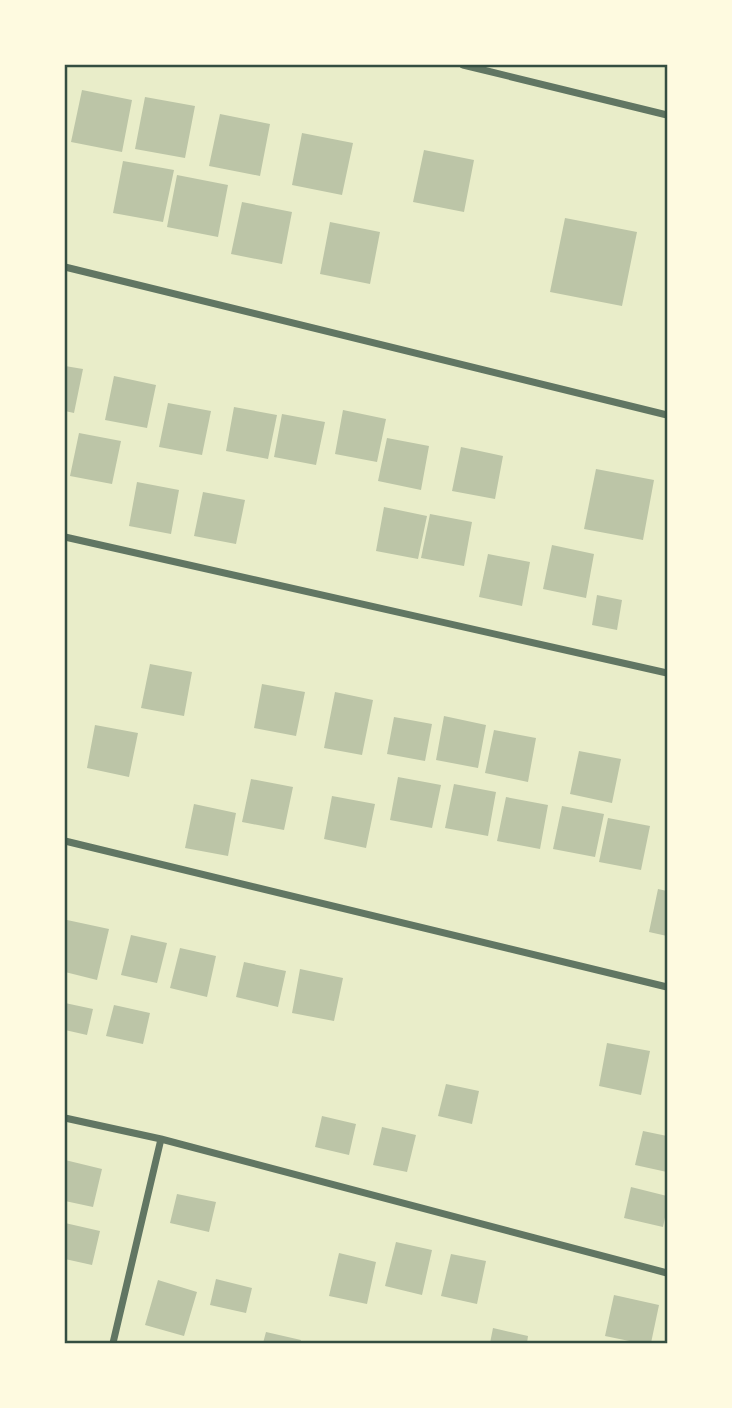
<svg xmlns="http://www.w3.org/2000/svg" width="732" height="1408" viewBox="0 0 732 1408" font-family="Commissioner,sans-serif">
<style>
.building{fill:#bcc5a7}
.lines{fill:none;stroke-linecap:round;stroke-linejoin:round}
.minor{stroke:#617663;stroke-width:7}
.neatline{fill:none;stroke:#344e41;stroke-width:2.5}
</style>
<rect width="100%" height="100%" fill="#e9edc9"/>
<path class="building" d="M 82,90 L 132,100 L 122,152 L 71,142 Z
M 145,97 L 195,106 L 185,158 L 135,149 Z
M 220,114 L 270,124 L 260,176 L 209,166 Z
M 302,133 L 353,143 L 342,195 L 292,185 Z
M 424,150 L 474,160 L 464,212 L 413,202 Z
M 123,161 L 174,170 L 163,222 L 113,213 Z
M 177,175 L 228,185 L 218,237 L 167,227 Z
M 242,202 L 292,212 L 282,264 L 231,254 Z
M 565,218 L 637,232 L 622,306 L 550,292 Z
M 330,222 L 380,232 L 370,284 L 320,274 Z
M 65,366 L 83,369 L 74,413 L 65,411 Z
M 114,376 L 156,385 L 147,428 L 105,420 Z
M 168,403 L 211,411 L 202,455 L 159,447 Z
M 234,407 L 277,415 L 268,459 L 226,451 Z
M 343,410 L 386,419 L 377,462 L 335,454 Z
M 282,414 L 325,422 L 316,465 L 274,457 Z
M 79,433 L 121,441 L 112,484 L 70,476 Z
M 387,438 L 429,446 L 421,490 L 378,481 Z
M 461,447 L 503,456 L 495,499 L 452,491 Z
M 596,469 L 654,480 L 643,540 L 584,529 Z
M 137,482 L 179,490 L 171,534 L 129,526 Z
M 203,492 L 245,500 L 236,544 L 194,536 Z
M 384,507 L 427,516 L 418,559 L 376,551 Z
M 430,514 L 472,522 L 464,566 L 421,558 Z
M 552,545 L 594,554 L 586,598 L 543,589 Z
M 488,554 L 530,562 L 522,606 L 479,597 Z
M 597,595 L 622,600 L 617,630 L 592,625 Z
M 150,664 L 192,672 L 184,716 L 141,708 Z
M 262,684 L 305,692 L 296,736 L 254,728 Z
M 335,692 L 373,700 L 362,755 L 324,748 Z
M 444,716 L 486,725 L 478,768 L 436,760 Z
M 394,717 L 432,724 L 425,761 L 387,754 Z
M 95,725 L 138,733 L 129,777 L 87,768 Z
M 494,730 L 536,738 L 528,782 L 485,773 Z
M 579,751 L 621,759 L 612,803 L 570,794 Z
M 398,777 L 441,785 L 432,828 L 390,820 Z
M 251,779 L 293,787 L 284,830 L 242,822 Z
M 454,784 L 496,792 L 488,836 L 445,828 Z
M 332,796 L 375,804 L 366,848 L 324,839 Z
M 506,797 L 548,805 L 540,849 L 497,841 Z
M 194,804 L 236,813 L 228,856 L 185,848 Z
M 562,806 L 604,814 L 595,857 L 553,849 Z
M 608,818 L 650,826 L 641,870 L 599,862 Z
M 658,889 L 667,891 L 667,936 L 649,932 Z
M 67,920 L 109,929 L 97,980 L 65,972 L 65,929 Z
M 131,935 L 167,943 L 157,983 L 121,975 Z
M 180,948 L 216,956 L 207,997 L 170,988 Z
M 244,962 L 286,971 L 278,1007 L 236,997 Z
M 300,969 L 343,978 L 334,1021 L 292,1013 Z
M 65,1003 L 93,1009 L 87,1035 L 65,1030 Z
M 114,1005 L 150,1013 L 143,1044 L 106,1036 Z
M 607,1043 L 650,1051 L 641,1095 L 599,1086 Z
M 446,1084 L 479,1091 L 472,1124 L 438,1116 Z
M 322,1116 L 356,1124 L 349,1155 L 315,1147 Z
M 382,1127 L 416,1135 L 407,1172 L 373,1165 Z
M 643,1131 L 667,1136 L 667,1172 L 635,1165 Z
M 65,1160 L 102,1169 L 93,1207 L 65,1201 Z
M 631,1187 L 667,1196 L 667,1208 L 663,1227 L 624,1218 Z
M 177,1194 L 216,1202 L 209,1232 L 170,1223 Z
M 65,1223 L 100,1231 L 92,1265 L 65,1259 Z
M 396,1242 L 432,1250 L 422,1295 L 385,1286 Z
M 339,1253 L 376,1262 L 367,1304 L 329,1296 Z
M 451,1254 L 486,1261 L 477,1304 L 441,1296 Z
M 216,1279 L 252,1288 L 246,1313 L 210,1305 Z
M 158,1280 L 197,1292 L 184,1336 L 145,1325 Z
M 614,1295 L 659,1305 L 651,1343 L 639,1343 L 605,1336 Z
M 493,1328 L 528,1336 L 527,1343 L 490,1343 Z
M 266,1332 L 301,1340 L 300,1343 L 263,1343 Z"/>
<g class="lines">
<path class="minor" d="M 463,65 L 667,115
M 65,267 L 667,415
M 65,537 L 667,673
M 65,841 L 667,987
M 65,1118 L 161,1139 L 667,1273
M 113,1343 L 161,1139"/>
</g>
<rect width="732" height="1408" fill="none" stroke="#fefae0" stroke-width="133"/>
<rect x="66" y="66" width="600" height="1276" class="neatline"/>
</svg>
